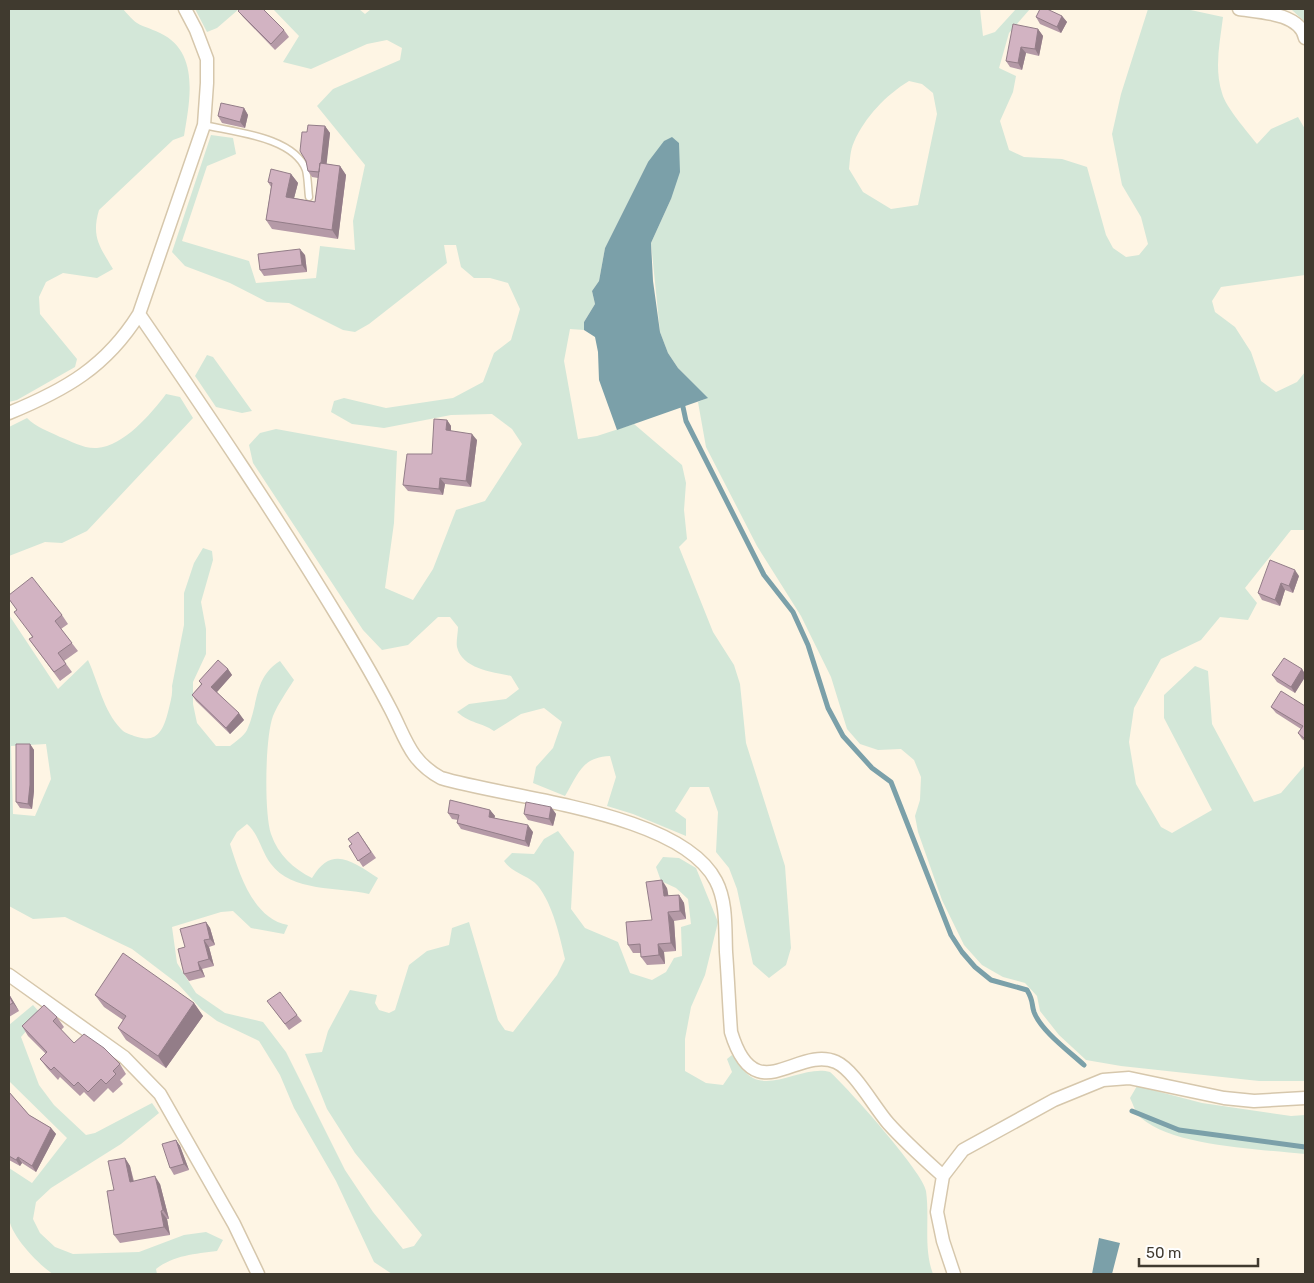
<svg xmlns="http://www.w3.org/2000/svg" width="1314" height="1283" viewBox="0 0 1314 1283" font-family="Rubik,sans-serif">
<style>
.green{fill:#d3e7d8;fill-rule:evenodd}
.water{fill:#7ba0a9}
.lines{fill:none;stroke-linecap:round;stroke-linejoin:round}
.stream{stroke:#7ba0a9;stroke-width:5}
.lane-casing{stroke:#d6c7ac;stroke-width:9}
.street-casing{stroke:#d6c7ac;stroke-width:15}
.lane{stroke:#fff;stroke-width:6}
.street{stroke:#fff;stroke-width:12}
.wall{fill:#b59aa7}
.shaded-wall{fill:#937d88}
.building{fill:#d2b3c2;stroke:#937d88}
</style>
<rect width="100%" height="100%" fill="#fef5e4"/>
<path class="green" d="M 9,9 L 123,9 C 140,29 139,23 160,33 C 200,52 190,100 184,136 L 173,140 L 99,210 C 91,237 100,247 113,269 L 97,278 L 63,273 L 46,282 L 39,297 L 40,314 L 77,359 L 75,367 L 17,400 L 9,402 Z
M 195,9 L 239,9 L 217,28 L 207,32 Z
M 273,9 L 359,9 L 365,14 L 371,9 L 980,9 L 983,36 L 995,32 L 1016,9 L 1030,9 L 1009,33 L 999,68 L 1016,76 L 1013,92 L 1000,121 L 1009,150 L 1024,157 L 1062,159 L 1087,167 L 1106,235 L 1113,248 L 1126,257 L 1139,255 L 1148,244 L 1141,217 L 1122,185 L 1112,134 L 1121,94 L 1148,9 L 1186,9 L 1223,17 C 1220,42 1214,68 1222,93 C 1226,108 1247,131 1257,144 L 1271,129 L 1298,117 L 1305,129 L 1305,275 L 1221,287 L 1212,301 L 1215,312 L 1235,327 L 1251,352 L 1261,381 L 1276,392 L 1297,382 L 1305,372 L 1305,530 L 1291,530 L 1245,588 L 1257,603 L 1248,620 L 1220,617 L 1201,640 L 1161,659 L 1134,708 L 1129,742 L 1136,784 L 1161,827 L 1172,833 L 1212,810 L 1164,718 L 1164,695 L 1195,666 L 1208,671 L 1212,724 L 1254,802 L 1281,793 L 1305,765 L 1305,1081 L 1259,1081 L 1121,1066 L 1086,1060 L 1059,1035 L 1040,1011 L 1037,996 L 1025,983 L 1003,977 L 982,965 L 964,945 L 942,900 L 918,832 L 915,816 L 920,800 L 921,777 L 914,760 L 901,749 L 878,750 L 860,744 L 847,729 L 831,677 L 801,616 L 757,546 L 706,447 L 698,402 L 707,398 L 678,368 L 668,353 L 660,332 L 651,243 L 671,199 L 648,162 L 605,248 L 599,281 L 592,291 L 595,304 L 584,322 L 584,330 L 570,329 L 564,361 L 578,439 L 597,436 L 634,424 L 682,465 L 686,483 L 684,510 L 687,539 L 679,547 L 713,632 L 734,665 L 740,684 L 746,743 L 785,866 L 791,948 L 786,965 L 769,978 L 753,964 L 737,889 L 729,868 L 716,852 L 718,812 L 709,787 L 690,787 L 675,811 L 686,819 L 686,836 L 633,814 L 607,806 L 616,777 L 610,756 C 582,757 578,774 565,796 L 533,783 L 536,767 L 553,748 L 562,722 L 544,708 L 521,714 L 494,731 C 481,722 471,724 457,712 L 469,704 L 506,699 L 519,689 L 511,676 C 493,672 462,669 457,647 C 456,641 458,633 458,627 L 450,617 L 438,617 L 408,645 L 382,650 L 363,630 L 253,463 L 249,445 L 260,433 L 276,429 L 397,451 L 394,523 L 385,588 L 413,600 L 433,569 L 456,510 L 485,501 L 522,444 L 512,429 L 492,414 L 451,415 L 384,428 L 352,424 L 331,412 L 334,401 L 344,398 L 386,408 L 453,398 L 483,382 L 494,353 L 511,340 L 520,309 L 508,283 L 490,278 L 474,278 L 461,267 L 456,245 L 444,245 L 447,263 L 369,324 L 355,332 L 343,330 L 289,303 L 267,302 L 230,283 L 185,266 L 172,252 L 211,135 L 233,138 L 236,154 L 207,166 L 182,241 L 249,261 L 256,283 L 316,278 L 320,246 L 355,250 L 353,221 L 365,165 L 317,106 L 333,89 L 400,60 L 402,48 L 387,40 L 367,44 L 311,69 L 283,62 L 299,36 ZM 909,81 L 922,84 L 933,93 L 937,114 L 918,205 L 891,209 L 863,192 L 849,169 C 850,161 850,150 854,142 C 865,117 886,95 909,81 Z
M 1286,9 L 1305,9 L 1305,22 L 1292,10 Z
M 207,355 L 213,357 L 252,411 L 242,413 L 216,407 L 195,376 Z
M 166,394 L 180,397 L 193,418 L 87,531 L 62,543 L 45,542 L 9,556 L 9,427 L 27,418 C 36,427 48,431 60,437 C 71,441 84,449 97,448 C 124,446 151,414 166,394 Z
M 203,548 L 212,551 L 213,560 L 201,602 L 206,629 L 206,654 L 193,682 L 193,704 L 197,723 L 216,746 L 230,746 C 235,742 244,736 247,730 C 259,704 253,678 280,661 L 294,680 C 287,691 278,704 273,716 C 265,737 264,813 271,834 C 278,855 294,869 312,878 C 332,844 353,862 378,878 L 369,894 C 339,887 291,892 271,864 C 261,851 259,834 247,824 L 237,832 L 230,844 C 239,873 253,919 288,925 L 284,934 L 251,928 L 233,911 L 221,912 L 172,927 L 177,963 L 196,993 L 225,1013 L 263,1022 L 286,1052 L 345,1170 L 373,1212 L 403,1249 L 414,1246 L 422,1235 L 355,1153 L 327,1109 L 305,1054 L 322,1052 L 328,1031 L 350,990 L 377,995 L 375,1003 L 379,1010 L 389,1013 L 395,1010 L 409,965 L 427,951 L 449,945 L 452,928 L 469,922 L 498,1020 L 505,1030 L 513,1032 L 557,975 L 565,959 C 560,937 553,905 538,886 C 529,875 513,874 504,861 L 512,853 L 534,854 L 544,839 L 558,831 L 574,852 L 571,909 L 585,928 L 618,942 L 630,973 L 652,980 L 666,972 L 674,958 L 682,956 L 681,927 L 691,924 L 688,899 L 676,888 L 661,881 L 656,867 L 663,857 L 679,858 L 696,868 L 718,922 L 705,975 L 691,1007 L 685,1039 L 685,1071 L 706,1083 L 723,1085 L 732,1072 L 727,1059 L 732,1055 C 738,1063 744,1073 753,1078 C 774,1089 807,1065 830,1072 C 847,1087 924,1173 926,1191 C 930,1219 923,1247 933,1274 L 392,1274 L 374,1262 L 336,1181 L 294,1108 L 280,1075 L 259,1041 L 217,1021 L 201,1009 L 178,984 L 132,949 L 65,917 L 33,919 L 9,906 L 9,615 L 58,689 L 88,660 C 99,684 103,710 121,729 C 124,733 130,734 134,736 C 157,744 163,731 168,712 C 170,703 173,695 172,686 L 184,625 L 184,593 L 194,563 ZM 46,744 L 51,779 L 35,816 L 13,814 L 11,746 Z
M 33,1005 L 41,1014 L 21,1037 L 39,1085 L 54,1105 L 86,1135 L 95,1133 L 152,1103 L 159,1113 L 121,1144 L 51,1188 L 36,1202 L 33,1219 L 40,1233 L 55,1247 L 73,1254 L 139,1252 L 184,1235 L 206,1232 L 223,1240 L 217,1251 C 195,1254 174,1255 156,1269 L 157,1274 L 53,1274 C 38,1264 12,1237 9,1219 C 6,1203 9,1184 9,1168 L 32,1183 L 67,1138 L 9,1081 L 9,1025 Z
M 1137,1086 L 1202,1103 L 1291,1116 L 1305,1115 L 1305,1154 C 1261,1149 1175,1147 1141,1118 C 1136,1114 1133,1104 1130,1098 Z"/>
<path class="water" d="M 672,137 L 679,143 L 680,172 L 671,199 L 651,243 L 653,281 L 660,332 L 668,353 L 678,368 L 708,398 L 617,430 L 599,380 L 598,352 L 595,337 L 584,330 L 584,322 L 595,304 L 592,291 L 599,281 L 605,248 L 648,162 L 664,141 Z
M 1099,1238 L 1120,1243 L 1112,1274 L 1092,1274 Z"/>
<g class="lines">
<path class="stream" d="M 683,407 L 686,421 L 764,575 L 793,612 L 808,645 L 828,708 L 843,736 L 872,768 L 891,782 L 951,935 L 962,952 L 975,967 L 991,980 L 1027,990 C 1034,1002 1031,1003 1034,1012 C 1041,1031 1070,1052 1084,1065
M 1132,1111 L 1179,1130 L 1305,1147"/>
<g class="lane-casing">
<path id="lane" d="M 204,125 C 234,132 294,137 306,170 C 308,178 308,189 309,197"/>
</g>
<g class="street-casing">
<path id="street" d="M 1239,9 C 1259,12 1300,13 1305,38
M 139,314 C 209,416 278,518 342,624 C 359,652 376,681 391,710 C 406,739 410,761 441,778 C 511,799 681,812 716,881 C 727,902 725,929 726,952 C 728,978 729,1005 731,1032 C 755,1112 797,1045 836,1062 C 854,1070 874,1107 888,1123 C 905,1142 924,1159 943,1176
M 9,413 C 65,390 106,367 139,314 L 204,125 L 207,83 L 207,59 L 196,30 L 185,9
M 9,975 L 124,1057 L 160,1094 L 234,1224 L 258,1274
M 954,1274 L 943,1241 L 937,1212 L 943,1176 L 963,1150 L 1054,1100 L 1103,1080 L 1129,1078 L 1224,1098 L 1254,1101 L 1305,1098"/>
</g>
<use href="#lane" class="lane"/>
<use href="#street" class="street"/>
</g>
<path class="wall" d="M 238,11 L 284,30 L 289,37 L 275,50 L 243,17 Z
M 1062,16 L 1067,22 L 1061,33 L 1040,24 L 1036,17 Z
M 1038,29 L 1043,36 L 1039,56 L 1026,53 L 1022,70 L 1010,67 L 1006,61 Z
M 244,108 L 248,115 L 245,128 L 222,123 L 218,116 Z
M 325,126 L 330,133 L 326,164 L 340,166 L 346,175 L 338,239 L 272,229 L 266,220 L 271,187 L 268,182 L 291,174 L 298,183 L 294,198 L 315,202 L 318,178 L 312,177 L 308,171 L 307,132 Z
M 305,255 L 307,272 L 264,276 L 260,270 Z
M 447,420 L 451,426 L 451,431 L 477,440 L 471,487 L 445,484 L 443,495 L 408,491 L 403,485 L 432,454 Z
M 1299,576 L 1293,593 L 1285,590 L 1280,606 L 1262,600 L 1258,593 Z
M 9,599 L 62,615 L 68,624 L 61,629 L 78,651 L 64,661 L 72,672 L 60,681 L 29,639 L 32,637 L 17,610 Z
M 228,669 L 232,675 L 217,692 L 244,720 L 230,734 L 196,701 L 192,695 L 201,684 L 199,681 Z
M 1302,669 L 1305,674 L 1305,677 L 1295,693 L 1277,682 L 1272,675 Z
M 1305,706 L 1305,741 L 1302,739 L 1298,733 L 1301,729 L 1276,713 L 1271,707 Z
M 30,744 L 34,750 L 34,791 L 32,809 L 20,808 L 16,802 Z
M 551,807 L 556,814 L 553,826 L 528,820 L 524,814 Z
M 490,810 L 495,816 L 494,818 L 533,832 L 529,847 L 461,829 L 457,823 L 458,820 L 452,819 L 448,813 Z
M 358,832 L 376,858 L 363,867 L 349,846 L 352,844 Z
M 667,888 L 668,896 L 679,895 L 684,903 L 686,919 L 674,921 L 676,951 L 664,952 L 665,964 L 647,965 L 641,957 L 641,953 L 633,953 L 628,945 L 652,920 Z
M 206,922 L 210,928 L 215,945 L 209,947 L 214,966 L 202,969 L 205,977 L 189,981 L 184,974 L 185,947 Z
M 9,994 L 19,1011 L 9,1017 Z
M 95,995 L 194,1003 L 203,1016 L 166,1068 L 126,1040 L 118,1028 L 123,1020 L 104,1007 Z
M 272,1007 L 297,1015 L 302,1021 L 289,1030 Z
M 57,1017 L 64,1027 L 61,1030 L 74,1043 L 120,1064 L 126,1074 L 120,1080 L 123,1084 L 113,1093 L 108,1088 L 94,1102 L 84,1092 L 80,1096 L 60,1077 L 58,1080 L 47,1068 L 40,1059 L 46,1054 L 28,1036 L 22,1026 Z
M 9,1092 L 29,1115 L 51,1128 L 56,1134 L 36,1172 L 22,1163 L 20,1166 L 9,1160 Z
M 176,1140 L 180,1146 L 189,1170 L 174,1175 L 170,1168 Z
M 125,1158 L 130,1166 L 134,1181 L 160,1184 L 169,1219 L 167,1219 L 170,1235 L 120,1243 L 114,1235 L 114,1190 Z"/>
<path class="shaded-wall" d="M 1062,16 L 1067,22 L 1061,33 L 1057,27 Z
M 1038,29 L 1043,36 L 1039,56 L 1035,49 Z
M 1021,47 L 1026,53 L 1022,70 L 1018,63 Z
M 244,108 L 248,115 L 245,128 L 240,122 Z
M 325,126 L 330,133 L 325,179 L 320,172 Z
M 340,166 L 346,175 L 338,239 L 332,230 Z
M 291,174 L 298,183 L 292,206 L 286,197 Z
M 300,249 L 305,255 L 307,272 L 302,265 Z
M 447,420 L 451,426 L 451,436 L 446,430 Z
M 472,434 L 477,440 L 471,487 L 466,481 Z
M 440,478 L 445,484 L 443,495 L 439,489 Z
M 1295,570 L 1299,576 L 1293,593 L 1289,586 Z
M 1281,583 L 1285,590 L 1280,606 L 1275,600 Z
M 228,669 L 232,675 L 216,693 L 211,687 Z
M 1302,669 L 1305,674 L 1305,677 L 1295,693 L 1291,687 Z
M 239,713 L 244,720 L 230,734 L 226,728 Z
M 30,744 L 34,750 L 34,791 L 32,809 L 28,804 Z
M 551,807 L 556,814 L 553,826 L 549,819 Z
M 490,810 L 495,816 L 493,823 L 489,817 Z
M 528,825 L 533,832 L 529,847 L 525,841 Z
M 662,880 L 667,888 L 670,904 L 664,896 Z
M 679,895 L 684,903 L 686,919 L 680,911 Z
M 668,912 L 674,921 L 676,951 L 671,943 Z
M 206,922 L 210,928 L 215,945 L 210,939 Z
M 204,940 L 209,947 L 214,966 L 209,959 Z
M 658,944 L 664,952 L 665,964 L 659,955 Z
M 198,962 L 202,969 L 205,977 L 200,970 Z
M 9,994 L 19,1011 L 13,1003 L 9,996 Z
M 194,1003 L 203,1016 L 166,1068 L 158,1056 Z
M 51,1128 L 56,1134 L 36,1172 L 32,1166 Z
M 176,1140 L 180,1146 L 189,1170 L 184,1164 Z
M 18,1157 L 22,1163 L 20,1166 L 16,1160 Z
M 125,1158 L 130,1166 L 135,1190 L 130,1182 Z
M 155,1176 L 160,1184 L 169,1219 L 163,1210 Z
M 161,1211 L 167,1219 L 170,1235 L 164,1227 Z"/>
<path class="building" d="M 240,9 L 263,9 L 284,30 L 271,44 L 238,11 Z
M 1040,9 L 1047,9 L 1062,16 L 1057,27 L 1036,17 Z
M 1013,24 L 1038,29 L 1035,49 L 1021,47 L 1018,63 L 1006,61 Z
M 221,103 L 244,108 L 240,122 L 218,116 Z
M 308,125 L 325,126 L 321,163 L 320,163 L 319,172 L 308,171 L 306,161 L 300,151 L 302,132 L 307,132 Z
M 320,163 L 340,166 L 332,230 L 266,220 L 272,183 L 268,182 L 271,169 L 291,174 L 286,197 L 315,202 Z
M 300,249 L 302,265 L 260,270 L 258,254 Z
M 434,419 L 447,420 L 446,430 L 472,434 L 466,481 L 440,478 L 439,489 L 403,485 L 407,454 L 432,454 Z
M 1270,560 L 1295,570 L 1289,586 L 1281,583 L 1275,600 L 1258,593 Z
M 32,577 L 62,615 L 55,621 L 72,643 L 58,653 L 66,664 L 54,672 L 29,639 L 33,637 L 14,612 L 17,610 L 9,599 L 9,595 Z
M 1284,658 L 1302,669 L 1291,687 L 1272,675 Z
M 218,660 L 228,669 L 211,687 L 239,713 L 226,728 L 192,695 L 202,684 L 199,681 Z
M 1281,691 L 1305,706 L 1305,739 L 1298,733 L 1303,726 L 1271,707 Z
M 16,744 L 30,744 L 30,785 L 28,804 L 16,802 Z
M 450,800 L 490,810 L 489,817 L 528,825 L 525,841 L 457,823 L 459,815 L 448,813 Z
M 526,802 L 551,807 L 549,819 L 524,814 Z
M 358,832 L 371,852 L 358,861 L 349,846 L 352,844 L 348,839 Z
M 662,880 L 664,896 L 679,895 L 680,911 L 668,912 L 671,943 L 658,944 L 659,955 L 641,957 L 640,944 L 628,945 L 626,922 L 652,920 L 646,882 Z
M 206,922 L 210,939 L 204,940 L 209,959 L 198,962 L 200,970 L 184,974 L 178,949 L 185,947 L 180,929 Z
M 123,953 L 194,1003 L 158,1056 L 118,1028 L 126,1016 L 95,995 Z
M 280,992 L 297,1015 L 285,1024 L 267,1001 Z
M 9,996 L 13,1003 L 9,1005 Z
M 44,1005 L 57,1017 L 53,1021 L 74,1043 L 84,1034 L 104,1048 L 120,1064 L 113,1071 L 116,1074 L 106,1084 L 101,1079 L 88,1092 L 78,1082 L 74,1086 L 54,1067 L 51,1070 L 40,1059 L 47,1052 L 22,1026 Z
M 9,1092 L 29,1115 L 51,1128 L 32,1166 L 18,1157 L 16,1160 L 9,1156 Z
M 176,1140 L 184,1164 L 170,1168 L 162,1144 Z
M 125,1158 L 130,1182 L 155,1176 L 163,1210 L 161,1211 L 164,1227 L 114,1235 L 107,1191 L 114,1190 L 108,1161 Z"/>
<rect width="1314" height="1283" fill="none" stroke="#403a2f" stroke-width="20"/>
<path d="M1139 1258v8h119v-8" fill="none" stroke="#403a2f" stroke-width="2.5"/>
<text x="1146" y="1258" font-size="15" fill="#403a2f" stroke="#ffffff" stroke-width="4" paint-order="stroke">50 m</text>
</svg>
